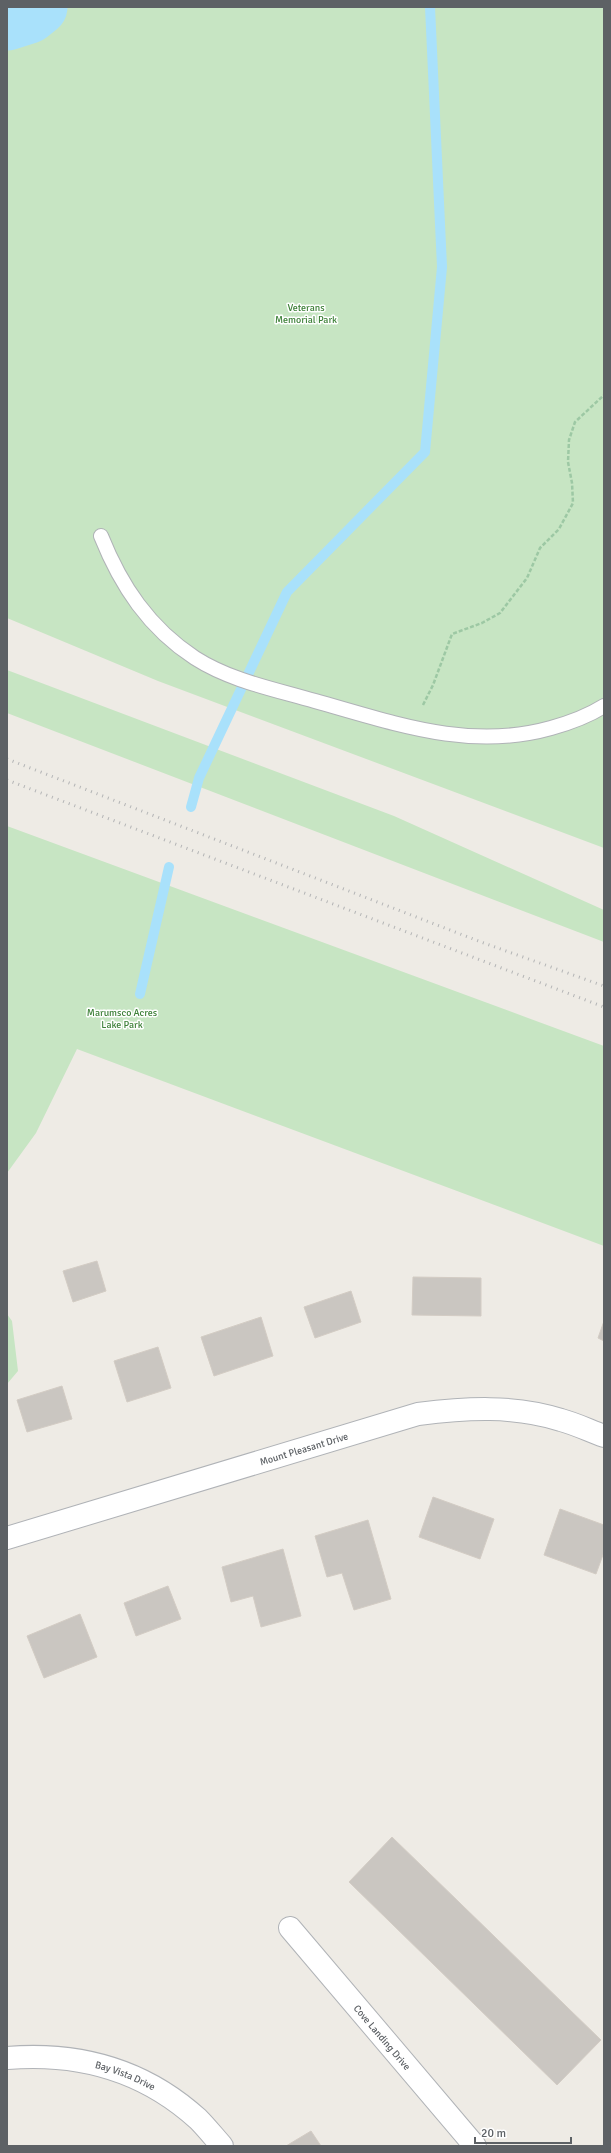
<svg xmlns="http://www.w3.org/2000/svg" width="611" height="2153" viewBox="0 0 611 2153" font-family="Signika,sans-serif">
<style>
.green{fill:#c7e5c3}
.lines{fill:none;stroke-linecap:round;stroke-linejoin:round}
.stream{stroke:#a9e1fb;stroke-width:10}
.river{stroke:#a9e1fb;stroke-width:57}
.building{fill:#cac6c1;stroke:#d3ccc4}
.lane-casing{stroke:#b0b3b7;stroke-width:16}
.street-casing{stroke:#b0b3b7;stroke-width:24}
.path{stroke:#9dc8a4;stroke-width:2.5;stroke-dasharray:4 2;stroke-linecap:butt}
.lane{stroke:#fff;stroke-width:14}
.street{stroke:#fff;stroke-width:22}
.rail{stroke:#b3b4b5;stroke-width:3;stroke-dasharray:1 5;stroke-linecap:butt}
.labels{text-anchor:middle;stroke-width:3;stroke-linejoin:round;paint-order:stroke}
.park-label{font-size:10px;fill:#3d8038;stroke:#fff}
.street-label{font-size:10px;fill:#5d6165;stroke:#fff}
</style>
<rect width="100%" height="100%" fill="#eeebe5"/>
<path class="green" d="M 7,7 L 604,7 L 604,848 L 158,681 L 7,618 Z
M 7,670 L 394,816 L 604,910 L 604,942 L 7,713 Z
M 7,826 L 604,1046 L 604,1246 L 77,1049 L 36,1133 L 7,1173 Z
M 7,1314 L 12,1321 L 18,1371 L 7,1384 Z"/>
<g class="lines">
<path class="stream" d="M 191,807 L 199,778 L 287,592 L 425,452 L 442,267 L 430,7
M 140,994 L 169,867"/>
<path class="river" d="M 7,22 L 29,15 L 39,7"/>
</g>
<path class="building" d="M 97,1261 L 106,1291 L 73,1302 L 63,1271 Z
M 413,1277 L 481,1278 L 481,1316 L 412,1315 Z
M 351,1291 L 361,1322 L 315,1338 L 304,1307 Z
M 261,1317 L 273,1356 L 214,1376 L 201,1337 Z
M 604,1321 L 604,1341 L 598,1338 Z
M 158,1347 L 171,1388 L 127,1402 L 114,1361 Z
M 62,1386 L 72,1419 L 27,1432 L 17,1400 Z
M 433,1497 L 494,1519 L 480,1559 L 419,1537 Z
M 560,1509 L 604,1525 L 604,1552 L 596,1574 L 544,1555 Z
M 368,1520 L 391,1599 L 354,1610 L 342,1573 L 327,1577 L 315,1536 Z
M 283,1549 L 301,1616 L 261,1627 L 253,1596 L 231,1602 L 222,1567 Z
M 168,1586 L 181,1619 L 136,1636 L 124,1603 Z
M 80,1614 L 97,1657 L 44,1678 L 27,1636 Z
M 392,1837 L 601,2040 L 557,2085 L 349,1882 Z
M 311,2131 L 321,2146 L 286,2146 Z"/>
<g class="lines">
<g class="lane-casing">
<path id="lane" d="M 101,536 C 121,586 149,628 195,658 C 231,681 274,689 315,701 C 394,723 469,751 551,728 C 569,723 588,716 604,706"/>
</g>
<g class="street-casing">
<g id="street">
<path id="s1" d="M 7,1538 L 418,1414 C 466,1408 514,1405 561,1420 C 576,1424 590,1431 604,1436"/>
<path id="s2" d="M 290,1928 L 475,2146"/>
<path id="s3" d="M 7,2058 C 79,2052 143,2069 198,2119 C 206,2127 214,2137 222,2146"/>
</g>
</g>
<path class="path" d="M 423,705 L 433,685 L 452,634 L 482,623 L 500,613 L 527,578 L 540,548 L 559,529 L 573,503 L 572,483 L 568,462 L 569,440 L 575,422 L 604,395"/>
<use href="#lane" class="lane"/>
<use href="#street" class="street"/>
<path class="rail" d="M 7,759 L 481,942 L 604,986
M 7,780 L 604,1007"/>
</g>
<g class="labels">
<g class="park-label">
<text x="306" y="311">Veterans<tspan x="306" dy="12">Memorial Park</tspan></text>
<text x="122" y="1016">Marumsco Acres<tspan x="122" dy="12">Lake Park</tspan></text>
</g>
<g class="street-label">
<text dy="4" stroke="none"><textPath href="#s1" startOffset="310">Mount Pleasant Drive</textPath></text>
<text dy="4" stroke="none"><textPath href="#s2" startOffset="143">Cove Landing Drive</textPath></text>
<text dy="4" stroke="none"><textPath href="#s3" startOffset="121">Bay Vista Drive</textPath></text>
</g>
</g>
<rect width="611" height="2153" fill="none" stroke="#5d6165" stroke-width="16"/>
<path d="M475 2137v6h96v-6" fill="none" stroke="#5d6165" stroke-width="2"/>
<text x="481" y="2137" font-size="12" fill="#5d6165" stroke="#ffffff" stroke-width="3" paint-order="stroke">20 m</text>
</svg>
